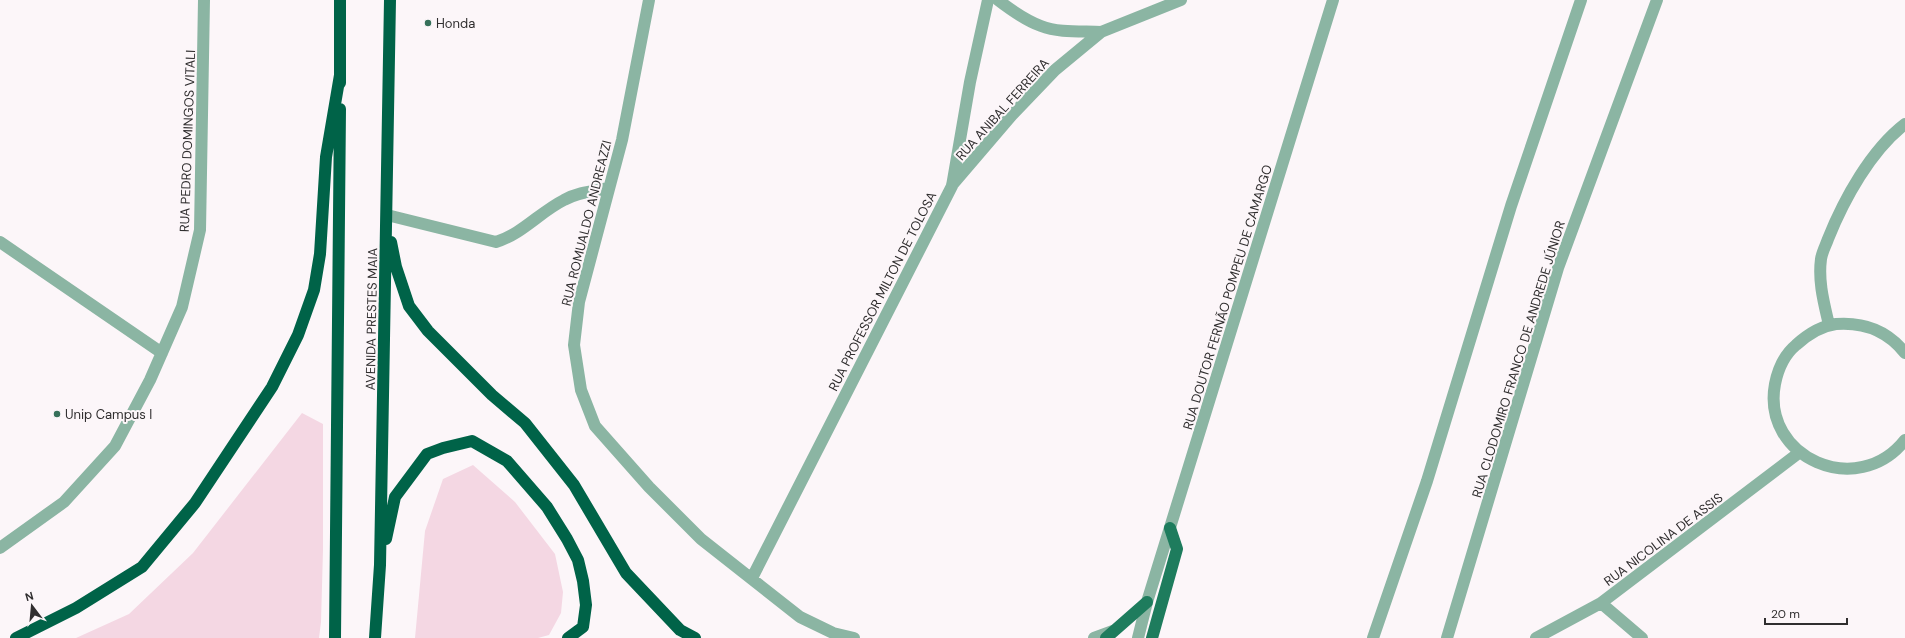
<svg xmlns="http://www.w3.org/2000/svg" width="1905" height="638" viewBox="0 0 1905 638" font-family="'DM Sans',sans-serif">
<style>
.green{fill:#f4d7e3}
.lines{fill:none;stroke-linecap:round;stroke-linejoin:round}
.minor{stroke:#8bb5a3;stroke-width:12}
.major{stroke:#1e7c5d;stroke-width:12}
.highway{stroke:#006348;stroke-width:12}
.poi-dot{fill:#36705a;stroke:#fcf6f9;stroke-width:1.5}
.labels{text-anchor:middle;stroke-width:4;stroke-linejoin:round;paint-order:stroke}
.poi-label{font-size:13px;fill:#302e2f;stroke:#fcf6f9;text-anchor:start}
.street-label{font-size:13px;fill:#302e2f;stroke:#fcf6f9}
</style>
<rect width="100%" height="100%" fill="#fcf6f9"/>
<path class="green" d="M 302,413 L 323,424 L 323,550 L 321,622 L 319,638 L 76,638 L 129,614 L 193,553 Z
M 473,465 L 515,502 L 555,554 L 563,592 L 561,613 L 549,635 L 538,638 L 415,638 L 425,531 L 443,479 Z"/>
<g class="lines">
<path class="minor" d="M 649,0 L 622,140 L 579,302 L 574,345 L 581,390 L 595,426 L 649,487 L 701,539 L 800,617 L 833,633 L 854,638
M 998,0 C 1011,10 1025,20 1041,26 C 1059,33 1082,31 1101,32
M 952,185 L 1011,116 L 1055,70 L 1101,32 L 1181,0
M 387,215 L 496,242 C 522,234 540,212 564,200 C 578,192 594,191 609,188
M 0,242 L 162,353
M 1829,325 C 1824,303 1818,282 1821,259 C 1822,252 1826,245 1828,239 C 1844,199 1871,150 1905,124
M 1905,353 C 1887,330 1863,322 1836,324 C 1820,326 1807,335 1796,345 C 1784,355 1778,369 1775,384 C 1761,458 1858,500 1905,440
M 0,548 L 64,502 L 115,446 L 150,380 L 182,307 L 200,230 L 204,0
M 752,578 L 952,186 L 970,82 L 988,0
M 1601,603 L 1642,638
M 1094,638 L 1113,631
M 1138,638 L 1147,602 L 1333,0
M 1373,638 L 1427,481 L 1511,206 L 1581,0
M 1447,638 L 1558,268 L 1657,0
M 1536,638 L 1601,603 L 1800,452"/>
<path class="major" d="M 1106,638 L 1147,602
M 1152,638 L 1177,549 L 1170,528"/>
<path class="highway" d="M 340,0 L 340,83
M 391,242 L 396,267 L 409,306 L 428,331 L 492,395 L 525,423 L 574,485 L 626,573 L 680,630 L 695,638
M 386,539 L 395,497 L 427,454 L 443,448 L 472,441 L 507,461 L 547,507 L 567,539 L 578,560 L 583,581 L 586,605 L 583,627 L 568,638
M 16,638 L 76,608 L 142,567 L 195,503 L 272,387 L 298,335 L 314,290 L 320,254 L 326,157 L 340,75
M 335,638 L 340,109
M 375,638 L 380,565 L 390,0"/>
</g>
<g class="poi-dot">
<circle cx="428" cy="23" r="4"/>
<circle cx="57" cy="414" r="4"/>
</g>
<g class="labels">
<g class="poi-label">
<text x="436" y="28">Honda</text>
<text x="65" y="419">Unip Campus I</text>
</g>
<g class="street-label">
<text transform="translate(1002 109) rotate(-48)" y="5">RUA ANIBAL FERREIRA</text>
<text transform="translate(187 141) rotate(-88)" y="5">RUA PEDRO DOMINGOS VITALI</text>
<text transform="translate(586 223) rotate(-76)" y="5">RUA ROMUALDO ANDREAZZI</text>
<text transform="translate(882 291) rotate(-63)" y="5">RUA PROFESSOR MILTON DE TOLOSA</text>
<text transform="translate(1227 297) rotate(-73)" y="5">RUA DOUTOR FERNÃO POMPEU DE CAMARGO</text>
<text transform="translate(371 319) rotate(-89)" y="5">AVENIDA PRESTES MAIA</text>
<text transform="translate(1518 359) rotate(-73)" y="5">RUA CLODOMIRO FRANCO DE ANDREDE JÚNIOR</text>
<text transform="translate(1663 539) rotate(-37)" y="5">RUA NICOLINA DE ASSIS</text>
</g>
</g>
<g transform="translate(32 606) rotate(344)" stroke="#fcf6f9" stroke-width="3" paint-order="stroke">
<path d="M0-3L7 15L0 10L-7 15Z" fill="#302e2f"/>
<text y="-6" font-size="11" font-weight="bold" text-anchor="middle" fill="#302e2f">N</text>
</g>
<path d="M1765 618v6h82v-6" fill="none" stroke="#302e2f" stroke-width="2"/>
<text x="1771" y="618" font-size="12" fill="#302e2f" stroke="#fcf6f9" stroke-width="3" paint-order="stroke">20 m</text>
</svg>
